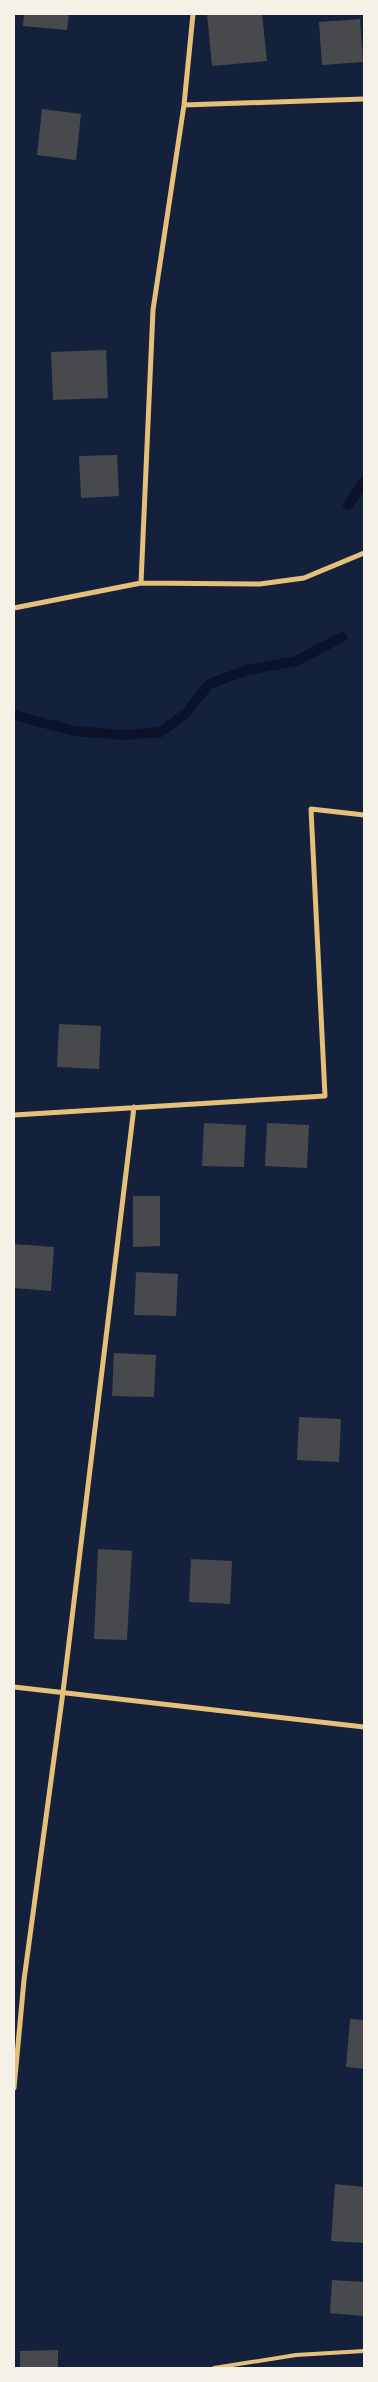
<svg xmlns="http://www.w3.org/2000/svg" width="378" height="2382" viewBox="0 0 378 2382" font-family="'DejaVu Sans',sans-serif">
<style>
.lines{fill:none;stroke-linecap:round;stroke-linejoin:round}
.stream{stroke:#0b132b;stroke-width:10}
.building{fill:#48494c}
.service{stroke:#e5c07b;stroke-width:4}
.minor{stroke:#e5c07b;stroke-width:5}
</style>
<rect width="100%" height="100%" fill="#14213d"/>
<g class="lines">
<path class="stream" d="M 348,505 L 364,482
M 14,715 L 74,731 L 125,735 L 161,732 L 186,713 L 209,684 L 248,670 L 296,661 L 342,637"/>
</g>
<path class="building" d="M 24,14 L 69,14 L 67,30 L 23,26 Z
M 207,14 L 262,14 L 267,61 L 212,66 Z
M 360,19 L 363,62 L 322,65 L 319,22 Z
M 42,109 L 81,114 L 76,160 L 37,155 Z
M 106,350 L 108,398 L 53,400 L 51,352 Z
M 117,455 L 119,496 L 81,498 L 79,456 Z
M 59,1024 L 101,1026 L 99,1069 L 57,1067 Z
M 204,1123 L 246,1125 L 244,1167 L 202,1166 Z
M 267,1123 L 309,1125 L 307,1168 L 265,1166 Z
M 133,1196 L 160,1196 L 160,1246 L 133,1247 Z
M 14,1244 L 54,1247 L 51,1291 L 14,1288 Z
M 136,1272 L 178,1274 L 176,1316 L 134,1315 Z
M 114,1353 L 156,1355 L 154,1397 L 112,1396 Z
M 299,1417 L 341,1419 L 339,1462 L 297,1460 Z
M 98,1549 L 132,1551 L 127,1640 L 94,1639 Z
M 191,1559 L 232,1561 L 230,1604 L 189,1602 Z
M 350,2019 L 364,2020 L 364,2069 L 346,2067 Z
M 335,2184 L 364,2187 L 364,2243 L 331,2241 Z
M 332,2280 L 364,2282 L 364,2316 L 330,2313 Z
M 58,2350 L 58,2368 L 20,2368 L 20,2351 Z"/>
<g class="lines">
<path class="service" d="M 214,2368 L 296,2355 L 364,2351"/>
<path class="minor" d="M 184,105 L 364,99
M 141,583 L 153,310 L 184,105 L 193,14
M 14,608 L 141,583 L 260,584 L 304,578 L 364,553
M 14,1115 L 325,1096 L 311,809 L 364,815
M 14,1687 L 364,1727
M 14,2088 L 24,1980 L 63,1692 L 134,1107"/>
</g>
<rect width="378" height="2382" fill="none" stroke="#f6f1e7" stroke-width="30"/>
</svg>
